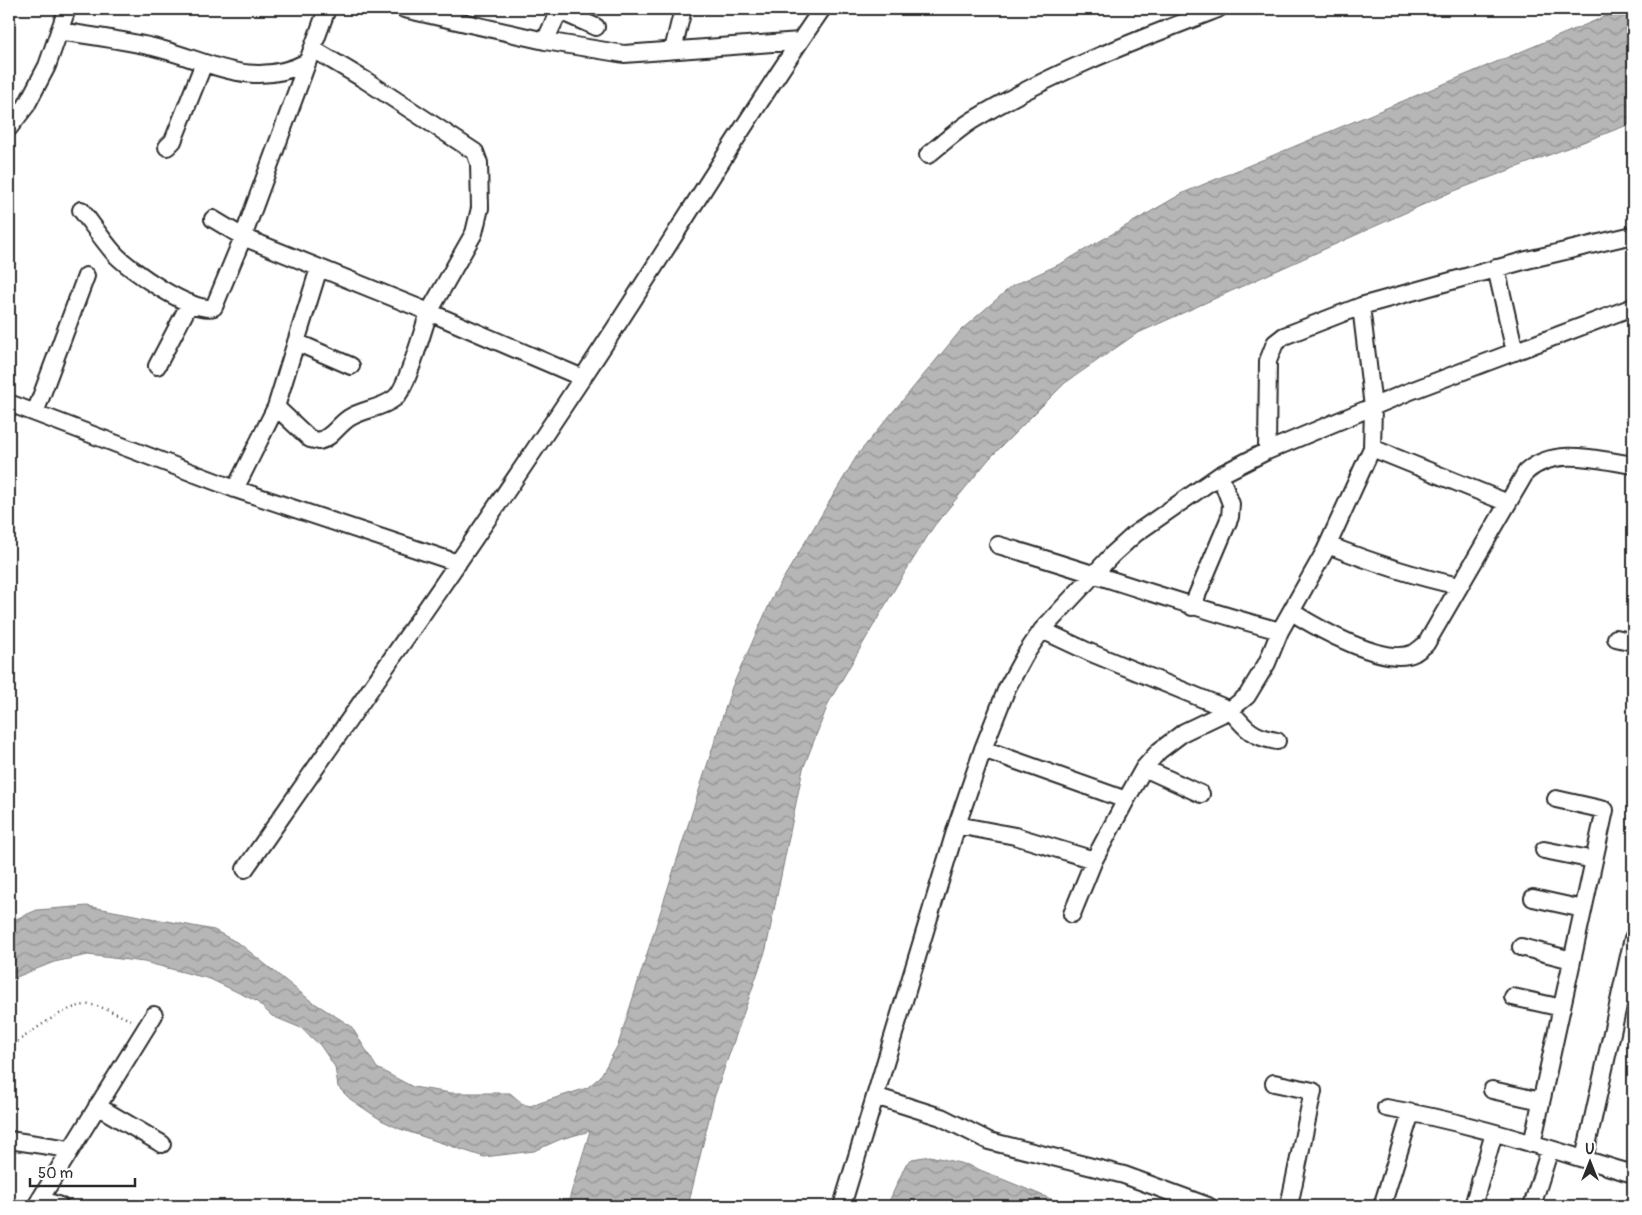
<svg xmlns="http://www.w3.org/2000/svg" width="1642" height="1215" viewBox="0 0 1642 1215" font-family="Pangolin,sans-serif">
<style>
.water{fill:url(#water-waves);stroke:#7e7e7e}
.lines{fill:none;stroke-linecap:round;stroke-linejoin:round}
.minor-casing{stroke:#2b2b2b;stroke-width:20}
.path{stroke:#2b2b2b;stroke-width:2.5;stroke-dasharray:1 4;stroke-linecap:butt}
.minor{stroke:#fff;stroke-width:16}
</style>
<defs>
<pattern id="water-waves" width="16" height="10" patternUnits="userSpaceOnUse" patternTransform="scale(1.25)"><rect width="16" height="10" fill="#b6b6b6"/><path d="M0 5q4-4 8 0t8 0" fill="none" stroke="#949494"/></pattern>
</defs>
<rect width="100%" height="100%" fill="#fff"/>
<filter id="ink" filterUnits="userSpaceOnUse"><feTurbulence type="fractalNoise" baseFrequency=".02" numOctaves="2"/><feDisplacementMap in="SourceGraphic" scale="10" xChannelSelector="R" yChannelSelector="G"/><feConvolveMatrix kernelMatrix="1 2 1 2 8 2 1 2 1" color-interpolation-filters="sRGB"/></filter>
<g filter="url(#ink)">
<path class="water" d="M 1623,9 L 1633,9 L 1633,123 L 1449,193 L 1136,334 L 1065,383 L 989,459 L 934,526 L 897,585 L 829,702 L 803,769 L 766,949 L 714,1098 L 688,1206 L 567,1206 L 590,1131 L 561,1139 L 534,1151 L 484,1157 L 400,1129 L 381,1120 L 350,1099 L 338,1087 L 335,1067 L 320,1045 L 301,1028 L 272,1016 L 256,1001 L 210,979 L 144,962 L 88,955 L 54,962 L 9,980 L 9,922 L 37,910 L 87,906 L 214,930 L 240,944 L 311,1001 L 351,1026 L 377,1068 L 413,1087 L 451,1093 L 510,1093 L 523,1104 L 530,1106 L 587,1088 L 600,1077 L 618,1045 L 732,687 L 774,594 L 858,454 L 961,330 L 1012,286 L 1062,263 L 1183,193 Z
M 930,1156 L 968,1165 L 1068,1206 L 887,1206 L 906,1164 L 912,1159 Z"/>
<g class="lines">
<g class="minor-casing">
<path id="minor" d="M 404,9 L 545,41 L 624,54 L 800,41
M 555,9 L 596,27
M 59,31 C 91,36 123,40 153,47 C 208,60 251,91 307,62
M 545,41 L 560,9
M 673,50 L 683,9
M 9,128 L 26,106 L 47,66 L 67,9
M 167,147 L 173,141 L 204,63
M 928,155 C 943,143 957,130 973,120 C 1052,72 1132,42 1218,9
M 81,210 C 92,224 102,239 114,253 C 128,269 194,315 214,307 L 243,237 L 327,9
M 213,219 L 243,237 L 429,312 L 474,233 L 480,208 L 479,163 L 475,152 L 365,80 L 313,49
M 1496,268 L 1515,352
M 1361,306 L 1373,407 L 1372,448
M 296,342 L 351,366
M 157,366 L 190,303
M 9,403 L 235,489 L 458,563
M 276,407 L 310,439 L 319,441 C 332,438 338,425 349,418 C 363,409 381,409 395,398 C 407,389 423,329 429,312 L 583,378
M 35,413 L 86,276
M 1267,451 L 1268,361 L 1275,343 L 1284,336 L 1361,306 L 1527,260 L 1633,235
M 235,489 L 276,407 L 319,268
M 998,545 C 1092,572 1185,606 1280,631
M 1328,545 C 1371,562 1413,576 1459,586
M 1192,607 L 1230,517 L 1231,504 L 1220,475
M 1292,612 C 1317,628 1385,667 1414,653 C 1418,651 1422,647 1426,644 L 1526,472 C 1555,446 1598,460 1633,465
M 1042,630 L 1089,652 L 1230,710 C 1246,729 1252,737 1277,741
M 1616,638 L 1633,642
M 983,749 L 1126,800 L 1144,768 L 1159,751 L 1184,732 L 1230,710 L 1247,696 L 1267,663 L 1280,631 L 1325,551 L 1372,448 L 1508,503
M 1144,768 L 1201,794
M 957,825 L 1015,836 L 1094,860
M 1544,850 L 1594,860
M 245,869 C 358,707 472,545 581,380 C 663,257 738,130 822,9
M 1533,898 L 1583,909
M 1072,914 L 1094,860 L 1126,800
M 1521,947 L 1572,960
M 1513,997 L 1562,1008
M 1274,1083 L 1313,1091 L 1289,1206
M 1492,1090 L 1541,1101
M 875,1096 L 941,1117 L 989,1141 L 1124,1175 L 1208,1206
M 97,1106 L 162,1144
M 1386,1108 C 1470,1122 1552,1150 1633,1174
M 9,1140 L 69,1149
M 1532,1144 L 1605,810 L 1556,799
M 1584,1159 L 1633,938
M 40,1199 L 60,1206
M 36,1206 L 154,1015
M 842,1206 L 957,825 L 983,749 L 1007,688 L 1025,655 L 1042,630 L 1112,555 L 1135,534 L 1220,475 L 1267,451 L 1408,392 L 1633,307
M 1382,1206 L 1409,1119 L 1414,1113
M 1473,1206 L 1494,1133
M 1532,1206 L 1550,1149"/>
</g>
<path class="path" d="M 9,1047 C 31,1034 66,1002 92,1005 C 105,1007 120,1016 133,1021"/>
<use href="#minor" class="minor"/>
</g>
</g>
<rect width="1642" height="1215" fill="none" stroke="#fff" stroke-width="30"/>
<rect x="15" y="15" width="1612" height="1185" fill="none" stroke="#2b2b2b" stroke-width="2" filter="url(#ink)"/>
<g transform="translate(1590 1162)" stroke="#ffffff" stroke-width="4" paint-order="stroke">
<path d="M0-4L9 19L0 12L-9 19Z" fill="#2b2b2b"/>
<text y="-8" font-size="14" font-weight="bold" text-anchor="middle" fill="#2b2b2b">U</text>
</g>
<path d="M30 1178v8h105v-8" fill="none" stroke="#2b2b2b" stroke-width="2.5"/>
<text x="38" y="1178" font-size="15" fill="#2b2b2b" stroke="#ffffff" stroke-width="4" paint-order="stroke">50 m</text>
</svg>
